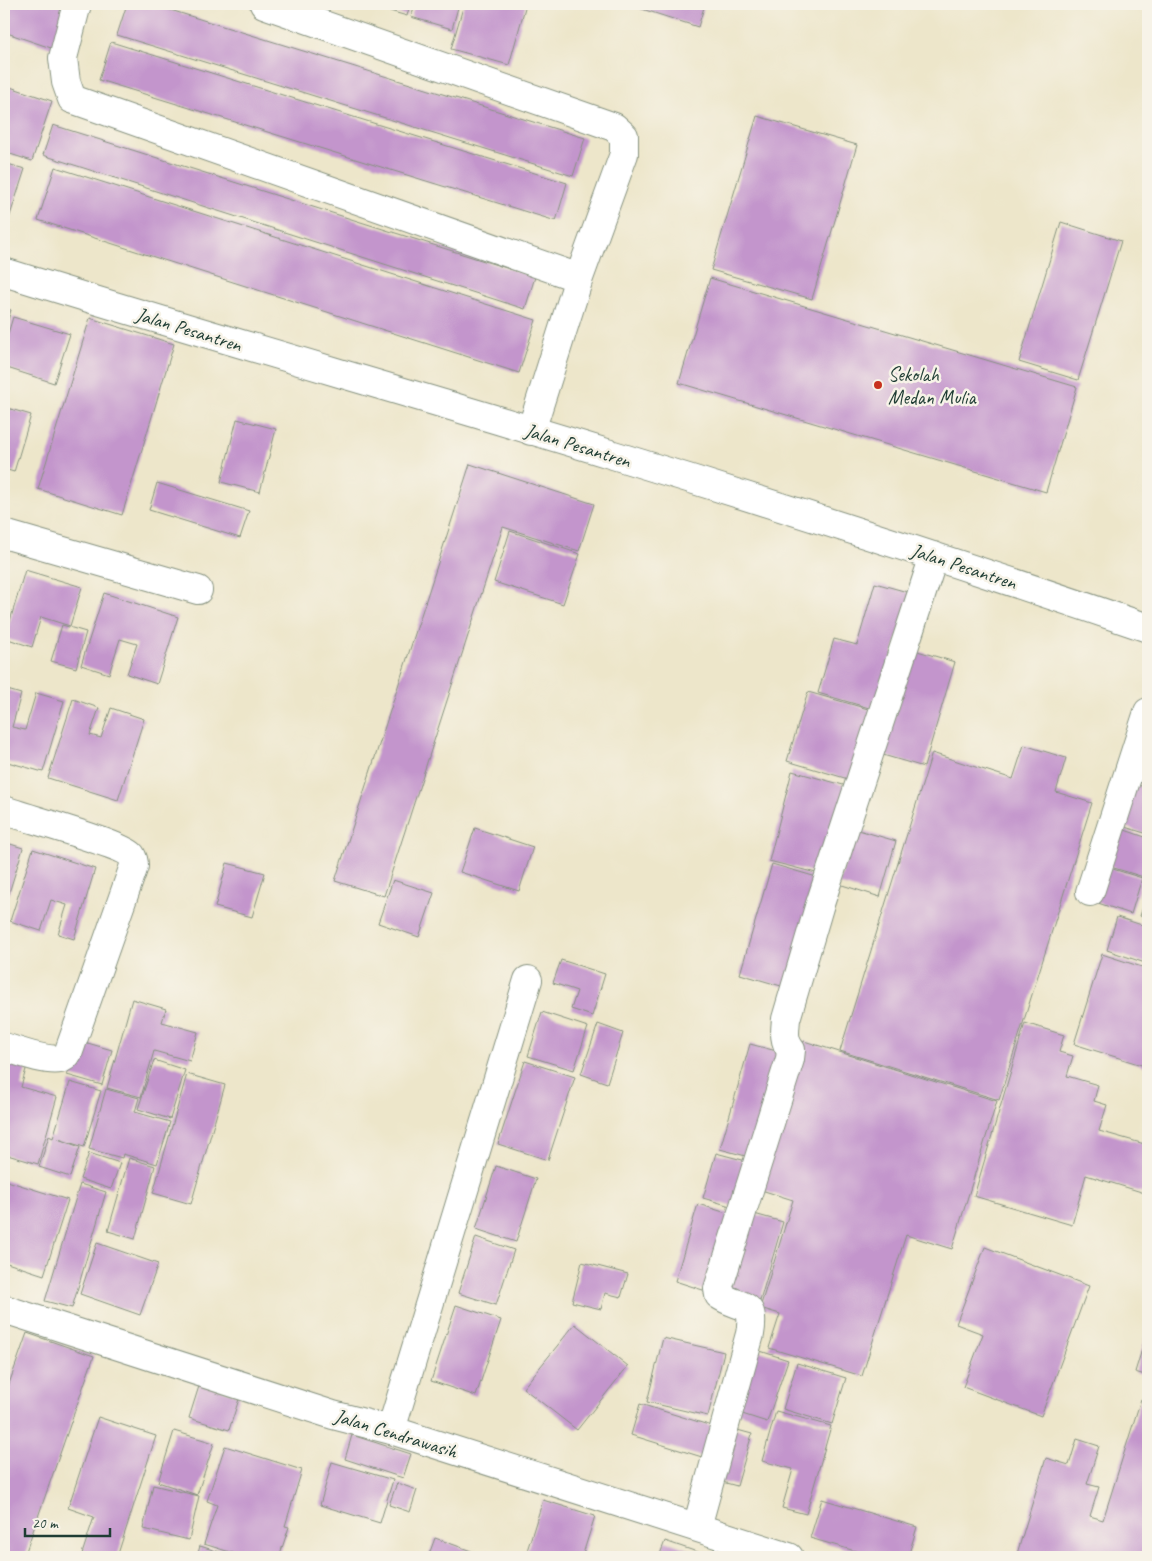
<svg xmlns="http://www.w3.org/2000/svg" width="1152" height="1561" viewBox="0 0 1152 1561" font-family="Caveat,sans-serif">
<style>
.building{fill:#c395cc}
.lines{fill:none;stroke-linecap:round;stroke-linejoin:round}
.minor-casing{stroke:#86927f;stroke-width:30}
.minor{stroke:#fff;stroke-width:28}
.poi-dot{fill:#c8321e;stroke:#f7f3e8;stroke-width:2}
.labels{text-anchor:middle;stroke-width:5;stroke-linejoin:round;paint-order:stroke}
.street-label{font-size:20px;fill:#1f3d34;stroke:#f7f3e8}
.poi-label{font-size:20px;fill:#1f3d34;stroke:#f7f3e8;text-anchor:start}
</style>
<rect width="100%" height="100%" fill="#f7f3e8"/>
<filter id="ink" filterUnits="userSpaceOnUse"><feTurbulence type="fractalNoise" baseFrequency=".02" numOctaves="2"/><feDisplacementMap in="SourceGraphic" scale="10" xChannelSelector="R" yChannelSelector="G"/><feConvolveMatrix kernelMatrix="1 2 1 2 8 2 1 2 1" color-interpolation-filters="sRGB"/></filter>
<filter id="wash" filterUnits="userSpaceOnUse"><feTurbulence type="fractalNoise" baseFrequency=".0096" numOctaves="4" result="noise"/><feDisplacementMap in="SourceGraphic" scale="20" xChannelSelector="R" yChannelSelector="G"/><feGaussianBlur stdDeviation="1.12" result="paint"/><feColorMatrix in="noise" values="0 0 0 0 0 0 0 0 0 0 0 0 0 0 0 0 0 1.4 0 .05"/><feComposite in="paint" operator="in"/></filter>
<g filter="url(#wash)">
<rect width="100%" height="100%" fill="#ede6ca"/>
<g id="blocks">
<path class="building" d="M 4,4 L 70,4 L 54,49 L 4,32 Z
M 127,4 L 151,4 L 585,138 L 573,176 L 117,35 Z
M 366,4 L 410,4 L 407,16 Z
M 415,4 L 459,4 L 452,29 L 411,17 Z
M 464,4 L 526,4 L 509,65 L 451,49 Z
M 641,4 L 705,4 L 698,27 L 639,8 Z
M 111,42 L 567,183 L 556,221 L 99,80 Z
M 4,85 L 52,101 L 32,161 L 4,152 Z
M 757,116 L 857,145 L 812,299 L 711,270 Z
M 53,125 L 535,277 L 525,309 L 43,155 Z
M 4,163 L 25,169 L 4,234 Z
M 55,167 L 536,320 L 519,373 L 38,220 Z
M 1061,222 L 1121,241 L 1078,380 L 1019,362 Z
M 710,278 L 1077,387 L 1046,492 L 679,383 Z
M 4,308 L 11,310 L 4,334 Z
M 13,317 L 70,334 L 54,383 L 4,367 L 4,347 Z
M 90,318 L 174,344 L 122,515 L 38,489 Z
M 4,407 L 31,415 L 14,472 L 4,469 Z
M 237,419 L 276,429 L 260,492 L 221,482 Z
M 470,464 L 594,504 L 579,551 L 503,527 L 384,896 L 335,881 Z
M 157,483 L 249,511 L 240,538 L 149,510 Z
M 510,531 L 580,554 L 563,604 L 494,582 Z
M 25,570 L 82,587 L 70,626 L 41,617 L 32,647 L 5,638 Z
M 875,583 L 911,593 L 876,710 L 818,693 L 834,639 L 857,645 Z
M 104,593 L 178,617 L 157,684 L 127,674 L 137,644 L 120,639 L 109,674 L 81,665 Z
M 62,625 L 86,632 L 76,668 L 51,661 Z
M 914,650 L 955,662 L 924,767 L 883,755 Z
M 4,689 L 21,694 L 12,727 L 25,730 L 36,693 L 64,701 L 43,772 L 4,761 Z
M 808,692 L 875,711 L 855,781 L 787,761 Z
M 73,699 L 99,708 L 90,735 L 101,738 L 111,708 L 144,719 L 118,800 L 48,778 Z
M 1148,722 L 1148,785 L 1130,779 Z
M 1024,745 L 1066,758 L 1056,792 L 1092,803 L 999,1100 L 840,1051 L 932,753 L 1013,779 Z
M 792,771 L 847,786 L 824,875 L 769,861 Z
M 1131,783 L 1148,788 L 1148,834 L 1118,825 Z
M 1116,827 L 1148,838 L 1147,878 L 1104,865 Z
M 475,828 L 533,847 L 519,891 L 460,872 Z
M 855,829 L 896,841 L 880,897 L 839,884 Z
M 4,842 L 23,848 L 4,909 Z
M 33,849 L 95,869 L 74,939 L 58,934 L 67,905 L 51,900 L 41,931 L 10,921 Z
M 227,863 L 265,873 L 252,917 L 215,907 Z
M 772,864 L 820,878 L 788,988 L 740,974 Z
M 1103,866 L 1142,878 L 1131,914 L 1092,901 Z
M 393,880 L 434,893 L 419,937 L 378,923 Z
M 1148,892 L 1148,919 L 1140,916 Z
M 1117,917 L 1148,927 L 1148,964 L 1107,950 Z
M 1102,954 L 1148,969 L 1148,1067 L 1074,1044 Z
M 561,960 L 605,974 L 592,1016 L 571,1009 L 577,991 L 553,983 Z
M 132,999 L 166,1009 L 162,1022 L 198,1032 L 190,1061 L 154,1051 L 141,1097 L 107,1088 Z
M 542,1012 L 588,1027 L 574,1070 L 528,1056 Z
M 1025,1023 L 1064,1035 L 1059,1052 L 1073,1056 L 1067,1076 L 1098,1085 L 1094,1101 L 1107,1105 L 1099,1131 L 1148,1145 L 1148,1194 L 1086,1175 L 1072,1225 L 974,1196 Z
M 598,1024 L 623,1033 L 607,1083 L 581,1074 Z
M 77,1040 L 112,1050 L 102,1085 L 67,1075 Z
M 804,1041 L 997,1101 L 952,1249 L 906,1235 L 862,1376 L 769,1348 L 780,1314 L 760,1308 L 793,1200 L 758,1189 Z
M 750,1044 L 784,1053 L 753,1158 L 720,1149 Z
M 4,1055 L 28,1062 L 21,1087 L 57,1097 L 38,1164 L 4,1154 Z
M 154,1060 L 185,1070 L 170,1119 L 138,1109 Z
M 525,1061 L 575,1077 L 548,1160 L 498,1144 Z
M 187,1074 L 225,1085 L 191,1204 L 153,1193 Z
M 70,1082 L 101,1091 L 84,1147 L 58,1139 L 80,1147 L 70,1177 L 39,1167 L 49,1136 L 53,1138 Z
M 106,1089 L 139,1098 L 135,1112 L 170,1122 L 157,1164 L 123,1154 L 122,1158 L 89,1149 Z
M 89,1153 L 120,1163 L 111,1189 L 80,1179 Z
M 716,1153 L 750,1162 L 737,1208 L 703,1198 Z
M 129,1158 L 155,1166 L 135,1239 L 108,1231 Z
M 496,1166 L 536,1179 L 516,1242 L 476,1229 Z
M 4,1180 L 68,1200 L 44,1275 L 4,1262 Z
M 80,1184 L 106,1192 L 72,1308 L 45,1301 Z
M 698,1204 L 733,1215 L 709,1292 L 675,1281 Z
M 747,1212 L 783,1222 L 760,1301 L 725,1290 Z
M 476,1237 L 514,1250 L 496,1305 L 458,1293 Z
M 97,1243 L 158,1264 L 140,1315 L 80,1294 Z
M 985,1247 L 1089,1286 L 1041,1416 L 963,1387 L 983,1334 L 956,1324 Z
M 582,1262 L 628,1274 L 621,1297 L 605,1293 L 601,1309 L 572,1302 Z
M 456,1305 L 501,1320 L 476,1396 L 431,1381 Z
M 575,1324 L 628,1366 L 577,1430 L 523,1388 Z
M 1148,1330 L 1148,1376 L 1135,1372 Z
M 27,1333 L 94,1356 L 24,1557 L 4,1557 L 4,1398 Z
M 663,1338 L 724,1352 L 708,1416 L 647,1402 Z
M 757,1350 L 788,1360 L 767,1422 L 736,1412 Z
M 797,1363 L 846,1378 L 832,1424 L 783,1409 Z
M 200,1383 L 240,1396 L 229,1430 L 189,1418 Z
M 1141,1399 L 1148,1402 L 1148,1557 L 1016,1557 L 1046,1458 L 1069,1465 L 1077,1439 L 1099,1446 L 1087,1484 L 1099,1487 L 1090,1516 L 1103,1520 Z
M 640,1404 L 712,1426 L 702,1457 L 631,1435 Z
M 776,1411 L 831,1426 L 806,1514 L 782,1508 L 793,1469 L 762,1461 Z
M 98,1417 L 156,1436 L 117,1557 L 81,1557 L 94,1517 L 68,1508 Z
M 730,1428 L 752,1434 L 737,1486 L 715,1480 Z
M 174,1431 L 214,1443 L 197,1495 L 158,1482 Z
M 352,1435 L 411,1454 L 403,1478 L 345,1459 Z
M 225,1446 L 302,1470 L 285,1526 L 289,1527 L 279,1557 L 246,1557 L 204,1544 L 217,1505 L 207,1501 Z
M 332,1462 L 393,1480 L 380,1523 L 320,1505 Z
M 397,1483 L 417,1490 L 410,1512 L 389,1505 Z
M 153,1485 L 199,1496 L 189,1540 L 143,1529 Z
M 822,1499 L 917,1527 L 908,1557 L 876,1557 L 810,1538 Z
M 543,1500 L 595,1516 L 582,1557 L 525,1557 Z
M 435,1538 L 488,1557 L 428,1557 Z
M 665,1541 L 712,1557 L 659,1557 Z
M 200,1546 L 236,1557 L 197,1557 Z"/>
</g>
</g>
<g filter="url(#ink)">
<use href="#blocks" fill-opacity="0" stroke="#86927f" stroke-width="1"/>
<g class="lines">
<g class="minor-casing">
<path id="minor" d="M 77,4 L 63,58 L 66,82 L 72,99 L 579,278
M 264,4 L 614,127 L 624,136 L 624,154 L 579,278 L 531,431
M 4,272 C 205,335 408,392 610,454 C 790,509 970,567 1148,628
M 4,534 L 198,590
M 4,810 C 23,817 123,845 131,855 C 133,858 134,863 134,866 L 69,1051 C 67,1055 65,1058 60,1059 C 47,1062 17,1051 4,1047
M 1090,892 L 1148,712
M 4,1309 L 333,1415 L 391,1430 L 789,1557
M 391,1430 L 528,980
M 697,1527 L 750,1334 C 756,1299 741,1310 719,1295 L 718,1289 L 790,1059 L 791,1050 C 783,1041 785,1030 786,1019 L 819,907 L 934,556"/>
</g>
<use href="#minor" class="minor"/>
</g>
</g>
<circle class="poi-dot" cx="878" cy="385" r="5"/>
<g class="labels">
<g class="street-label">
<text transform="translate(189 329) rotate(17)" y="7">Jalan Pesantren</text>
<text transform="translate(578 445) rotate(17)" y="7">Jalan Pesantren</text>
<text transform="translate(964 566) rotate(18)" y="7">Jalan Pesantren</text>
<text transform="translate(396 1433) rotate(17)" y="7">Jalan Cendrawasih</text>
</g>
<g class="poi-label">
<text x="888" y="381">Sekolah<tspan x="888" dy="23">Medan Mulia</tspan></text>
</g>
</g>
<rect width="1152" height="1561" fill="none" stroke="#f7f3e8" stroke-width="20"/>
<path d="M25 1528v8h85v-8" fill="none" stroke="#1f3d34" stroke-width="2.5"/>
<text x="32" y="1528" font-size="15" fill="#1f3d34" stroke="#f7f3e8" stroke-width="4" paint-order="stroke">20 m</text>
</svg>
